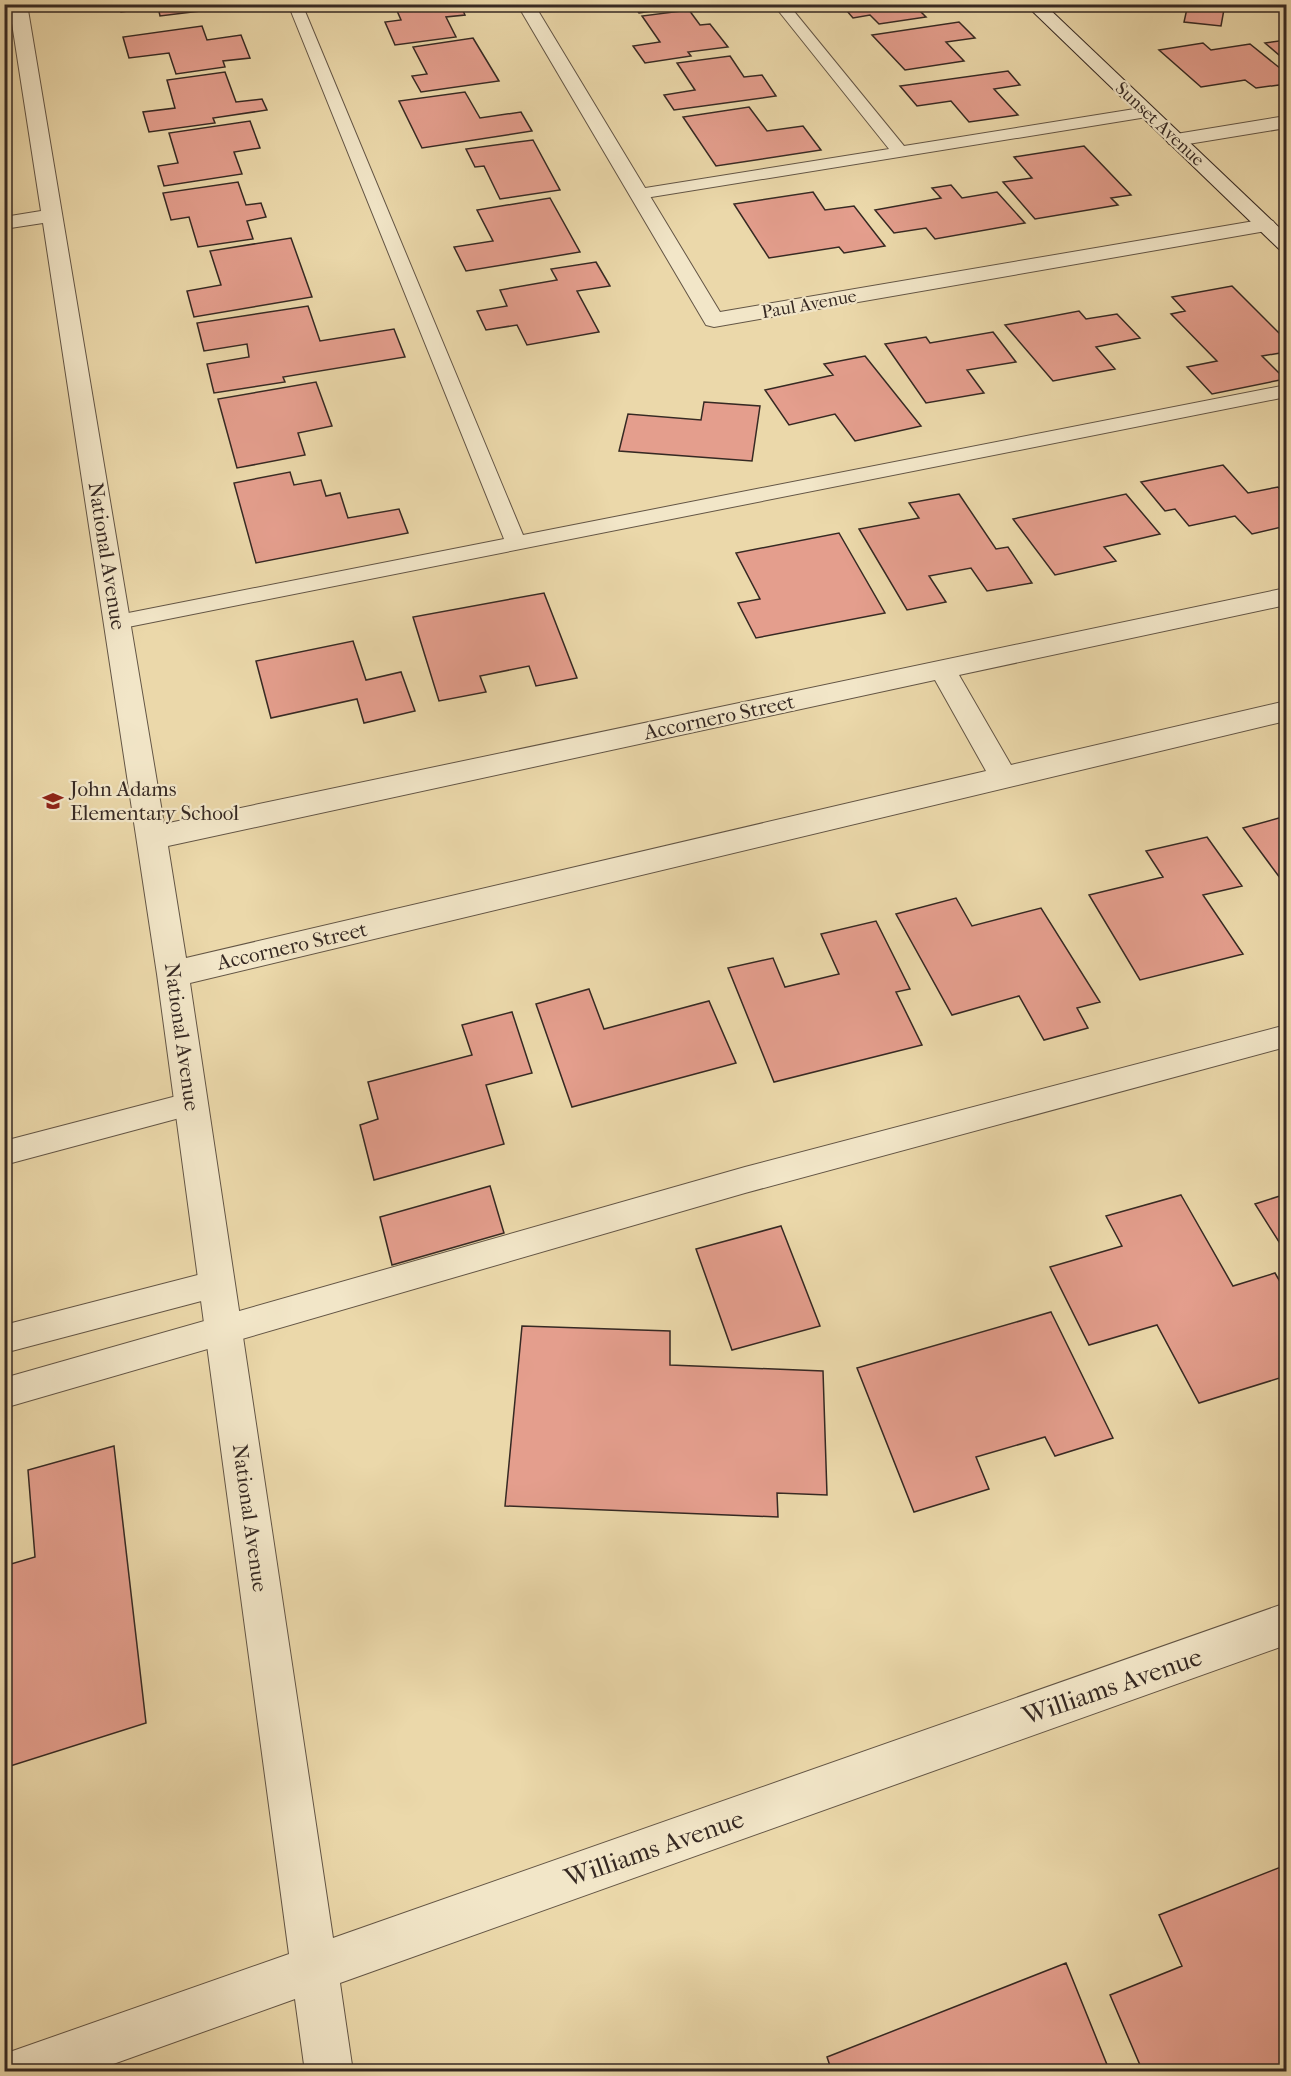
<svg xmlns="http://www.w3.org/2000/svg" width="1291" height="2076" viewBox="0 0 1291 2076" font-family="'IM FELL French Canon',serif">
<style>
.building{fill:#e49e8d;stroke:#362923;stroke-width:1.5}
.lines{fill:none;stroke-linecap:round;stroke-linejoin:round}
.service-casing{stroke:#635545;stroke-width:2}
.minor-casing{stroke:#635545;stroke-width:2}
.secondary-casing{stroke:#362923;stroke-width:2}
.service{fill:#f2e6c8;fill-rule:evenodd}
.minor{fill:#f2e6c8;fill-rule:evenodd}
.secondary{fill:#f2e6c8;fill-rule:evenodd}
.labels{text-anchor:middle;stroke-width:4.5;stroke-linejoin:round;paint-order:stroke}
.far-street-label{font-size:18px;fill:#362923;stroke:#f2e6c8}
.street-label{font-size:21px;fill:#362923;stroke:#f2e6c8}
.poi-label{font-size:21px;fill:#362923;stroke:#f2e6c8;text-anchor:start}
.near-street-label{font-size:26px;fill:#362923;stroke:#f2e6c8}
</style>
<rect width="100%" height="100%" fill="#ebd8aa"/>
<filter id="stains"><feTurbulence type="fractalNoise" baseFrequency=".00333" numOctaves="4"/><feColorMatrix values="0 0 0 0 .2 0 0 0 0 .09 0 0 0 0 .02 0 0 0 .5 -.17"/></filter>
<radialGradient id="worn" r=".72"><stop offset=".6" stop-color="#630" stop-opacity="0"/><stop offset="1" stop-color="#630" stop-opacity=".3"/></radialGradient>
<path class="building" d="M 119,4 L 219,4 L 207,6 L 208,10 L 160,16 L 158,7 L 121,12 Z
M 394,4 L 460,4 L 465,15 L 446,17 L 456,37 L 395,45 L 385,22 L 401,20 Z
M 632,4 L 678,4 L 680,7 L 639,13 Z
M 841,4 L 913,4 L 926,17 L 879,24 L 870,15 L 853,18 Z
M 1188,4 L 1225,4 L 1221,26 L 1184,22 Z
M 689,10 L 700,25 L 710,24 L 728,47 L 688,52 L 691,56 L 645,63 L 633,46 L 660,42 L 642,16 Z
M 959,22 L 975,38 L 946,42 L 964,61 L 905,70 L 872,35 Z
M 202,26 L 207,40 L 241,35 L 250,58 L 223,61 L 225,67 L 176,74 L 169,53 L 129,58 L 123,37 Z
M 473,38 L 499,81 L 421,92 L 412,76 L 427,74 L 413,47 Z
M 1286,40 L 1286,61 L 1265,43 Z
M 1203,43 L 1211,50 L 1250,44 L 1286,73 L 1286,84 L 1256,88 L 1245,80 L 1201,87 L 1159,50 Z
M 730,56 L 744,77 L 762,75 L 776,96 L 674,110 L 664,95 L 695,90 L 677,63 Z
M 1008,71 L 1020,85 L 994,89 L 1018,115 L 969,122 L 951,101 L 917,106 L 900,86 Z
M 225,72 L 236,102 L 262,99 L 267,110 L 213,118 L 215,123 L 149,132 L 143,112 L 175,108 L 167,80 Z
M 465,92 L 480,118 L 521,112 L 532,131 L 422,148 L 399,101 Z
M 749,107 L 767,131 L 803,126 L 821,150 L 716,166 L 683,117 Z
M 250,121 L 260,148 L 234,152 L 242,174 L 164,186 L 158,166 L 178,163 L 169,133 Z
M 533,140 L 560,190 L 500,199 L 484,166 L 475,167 L 466,149 Z
M 1084,146 L 1131,195 L 1111,198 L 1118,205 L 1035,219 L 1003,182 L 1032,178 L 1014,157 Z
M 238,182 L 246,205 L 261,203 L 266,217 L 247,221 L 253,239 L 198,247 L 189,217 L 171,220 L 163,193 Z
M 951,185 L 962,198 L 997,192 L 1025,223 L 935,239 L 926,228 L 894,233 L 875,210 L 941,198 L 932,188 Z
M 813,192 L 825,210 L 854,206 L 885,246 L 844,253 L 839,247 L 769,258 L 734,204 Z
M 550,198 L 580,252 L 466,271 L 454,247 L 493,241 L 477,210 Z
M 291,238 L 312,297 L 194,317 L 187,291 L 221,285 L 210,251 Z
M 596,262 L 610,286 L 577,291 L 599,332 L 527,345 L 517,325 L 486,330 L 477,311 L 507,306 L 500,290 L 557,280 L 551,269 Z
M 1232,286 L 1286,340 L 1286,352 L 1262,356 L 1285,379 L 1212,394 L 1187,367 L 1217,361 L 1171,314 L 1185,311 L 1172,297 Z
M 308,306 L 320,341 L 394,329 L 405,357 L 283,377 L 285,382 L 214,393 L 207,364 L 249,357 L 247,344 L 204,351 L 197,323 Z
M 1079,311 L 1086,319 L 1117,314 L 1140,338 L 1096,347 L 1115,369 L 1053,381 L 1005,325 Z
M 993,332 L 1016,362 L 967,370 L 984,393 L 926,403 L 885,344 L 926,337 L 930,343 Z
M 865,356 L 921,426 L 855,441 L 835,414 L 789,425 L 765,390 L 833,375 L 824,364 Z
M 316,382 L 332,426 L 298,433 L 305,455 L 237,468 L 218,399 Z
M 704,402 L 760,406 L 752,461 L 619,451 L 628,414 L 701,420 Z
M 1223,465 L 1248,493 L 1278,487 L 1286,496 L 1286,526 L 1252,534 L 1235,516 L 1189,526 L 1175,509 L 1165,511 L 1141,482 Z
M 290,472 L 294,485 L 321,480 L 326,496 L 340,493 L 348,518 L 399,509 L 408,533 L 256,563 L 234,483 Z
M 959,494 L 996,549 L 1008,547 L 1032,583 L 987,591 L 971,568 L 929,576 L 946,602 L 907,610 L 859,529 L 919,518 L 909,503 Z
M 1126,494 L 1160,534 L 1104,547 L 1116,561 L 1055,575 L 1013,519 Z
M 839,533 L 885,613 L 756,638 L 738,603 L 760,599 L 736,553 Z
M 544,593 L 577,678 L 536,686 L 529,666 L 480,676 L 486,692 L 439,701 L 413,617 Z
M 353,641 L 366,680 L 401,672 L 415,711 L 364,723 L 357,699 L 271,718 L 256,661 Z
M 1286,816 L 1286,886 L 1243,828 Z
M 1207,837 L 1242,886 L 1203,895 L 1243,954 L 1140,980 L 1089,895 L 1163,877 L 1146,851 Z
M 956,898 L 972,926 L 1041,908 L 1100,1002 L 1077,1008 L 1088,1028 L 1044,1040 L 1019,996 L 952,1015 L 896,914 Z
M 876,921 L 910,989 L 896,992 L 922,1045 L 774,1082 L 728,968 L 773,958 L 785,987 L 839,974 L 821,934 Z
M 589,989 L 604,1029 L 709,1001 L 736,1063 L 572,1107 L 536,1004 Z
M 512,1012 L 532,1073 L 486,1085 L 504,1144 L 374,1180 L 360,1125 L 378,1119 L 368,1082 L 472,1055 L 462,1025 Z
M 490,1186 L 504,1233 L 392,1265 L 380,1217 Z
M 1286,1194 L 1286,1253 L 1255,1204 Z
M 1181,1195 L 1233,1286 L 1275,1273 L 1286,1292 L 1286,1376 L 1199,1403 L 1157,1325 L 1089,1345 L 1050,1267 L 1122,1246 L 1106,1216 Z
M 781,1226 L 820,1326 L 732,1350 L 696,1249 Z
M 1051,1312 L 1113,1438 L 1055,1456 L 1045,1437 L 976,1457 L 989,1489 L 914,1512 L 857,1368 Z
M 522,1326 L 670,1331 L 670,1365 L 823,1371 L 827,1495 L 777,1493 L 778,1517 L 505,1506 Z
M 114,1446 L 146,1723 L 4,1768 L 4,1566 L 35,1557 L 28,1470 Z
M 1286,1865 L 1286,2072 L 1143,2072 L 1110,1995 L 1182,1966 L 1159,1915 Z
M 1066,1963 L 1110,2072 L 832,2072 L 827,2057 Z"/>
<g class="lines">
<g class="service-casing">
<path id="service" d="M 288,4 L 302,4 L 523,535 L 1286,385 L 1286,397 L 118,629 L 110,627 L 107,622 L 110,617 L 118,615 L 504,539 Z
M 773,4 L 788,4 L 904,146 L 1147,107 L 1155,112 L 1147,117 L 639,199 L 633,197 L 631,194 L 639,189 L 889,149 Z
M 1286,1025 L 1286,1047 L 745,1193 L 4,1408 L 4,1378 L 745,1167 Z
M 192,1092 L 202,1096 L 206,1104 L 202,1112 L 4,1165 L 4,1141 Z
M 217,1270 L 228,1274 L 232,1284 L 228,1294 L 4,1353 L 4,1325 Z"/>
</g>
<g class="minor-casing">
<path id="minor" d="M 9,4 L 27,4 L 164,824 L 1286,588 L 1286,605 L 959,675 L 1011,765 L 1286,701 L 1286,721 L 190,983 L 333,1938 L 1286,1603 L 1286,1645 L 340,1983 L 353,2072 L 305,2072 L 295,1999 L 91,2072 L 4,2072 L 4,2054 L 289,1954 L 157,974 L 43,223 L 4,229 L 4,217 L 41,211 ZM 935,680 L 986,771 L 186,958 L 168,846 Z
M 517,4 L 534,4 L 720,312 L 1266,219 L 1273,221 L 1276,225 L 1273,229 L 1266,231 L 714,327 L 706,325 Z
M 1286,116 L 1286,128 L 1176,146 L 1169,144 L 1166,140 L 1169,136 L 1176,134 Z"/>
</g>
<g class="secondary-casing">
<path id="secondary" d="M 1025,4 L 1044,4 L 1286,234 L 1286,251 L 1279,249 Z"/>
</g>
<use href="#service" class="service"/>
<use href="#minor" class="minor"/>
<use href="#secondary" class="secondary"/>
</g>
<defs>
<g id="school-bare" transform="scale(1.62)"><path d="M0-5L7-2L0 1L-7-2ZM-4 1L0 2.5L4 1V4Q0 6-4 4Z" fill="#8f2418" stroke="#f2e6c8" stroke-width="2.5" paint-order="stroke"/></g>
</defs>
<g fill-rule="evenodd">
<use href="#school-bare" x="53" y="801"/>
</g>
<g class="labels">
<g class="far-street-label">
<text transform="translate(1160 124) rotate(43)" y="6">Sunset Avenue</text>
<text transform="translate(809 304) rotate(-10)" y="6">Paul Avenue</text>
</g>
<g class="street-label">
<text transform="translate(107 556) rotate(81)" y="7">National Avenue</text>
<text transform="translate(719 717) rotate(-12)" y="7">Accornero Street</text>
<text transform="translate(292 946) rotate(-13)" y="7">Accornero Street</text>
<text transform="translate(182 1037) rotate(82)" y="7">National Avenue</text>
<text transform="translate(250 1518) rotate(82)" y="7">National Avenue</text>
</g>
<g class="poi-label">
<text x="70" y="796">John Adams<tspan x="70" dy="24">Elementary School</tspan></text>
</g>
<g class="near-street-label">
<text transform="translate(1112 1686) rotate(-19)" y="9">Williams Avenue</text>
<text transform="translate(654 1848) rotate(-19)" y="9">Williams Avenue</text>
</g>
</g>
<rect width="1291" height="2076" fill="none" stroke="#ebd8aa" stroke-width="24"/>
<rect x="6" y="6" width="1279" height="2064" fill="none" stroke="#362923" stroke-width="3"/>
<rect x="12" y="12" width="1267" height="2052" fill="none" stroke="#362923" stroke-width="1.5"/>
<rect width="100%" height="100%" filter="url(#stains)"/>
<rect width="100%" height="100%" fill="url(#worn)"/>
</svg>
